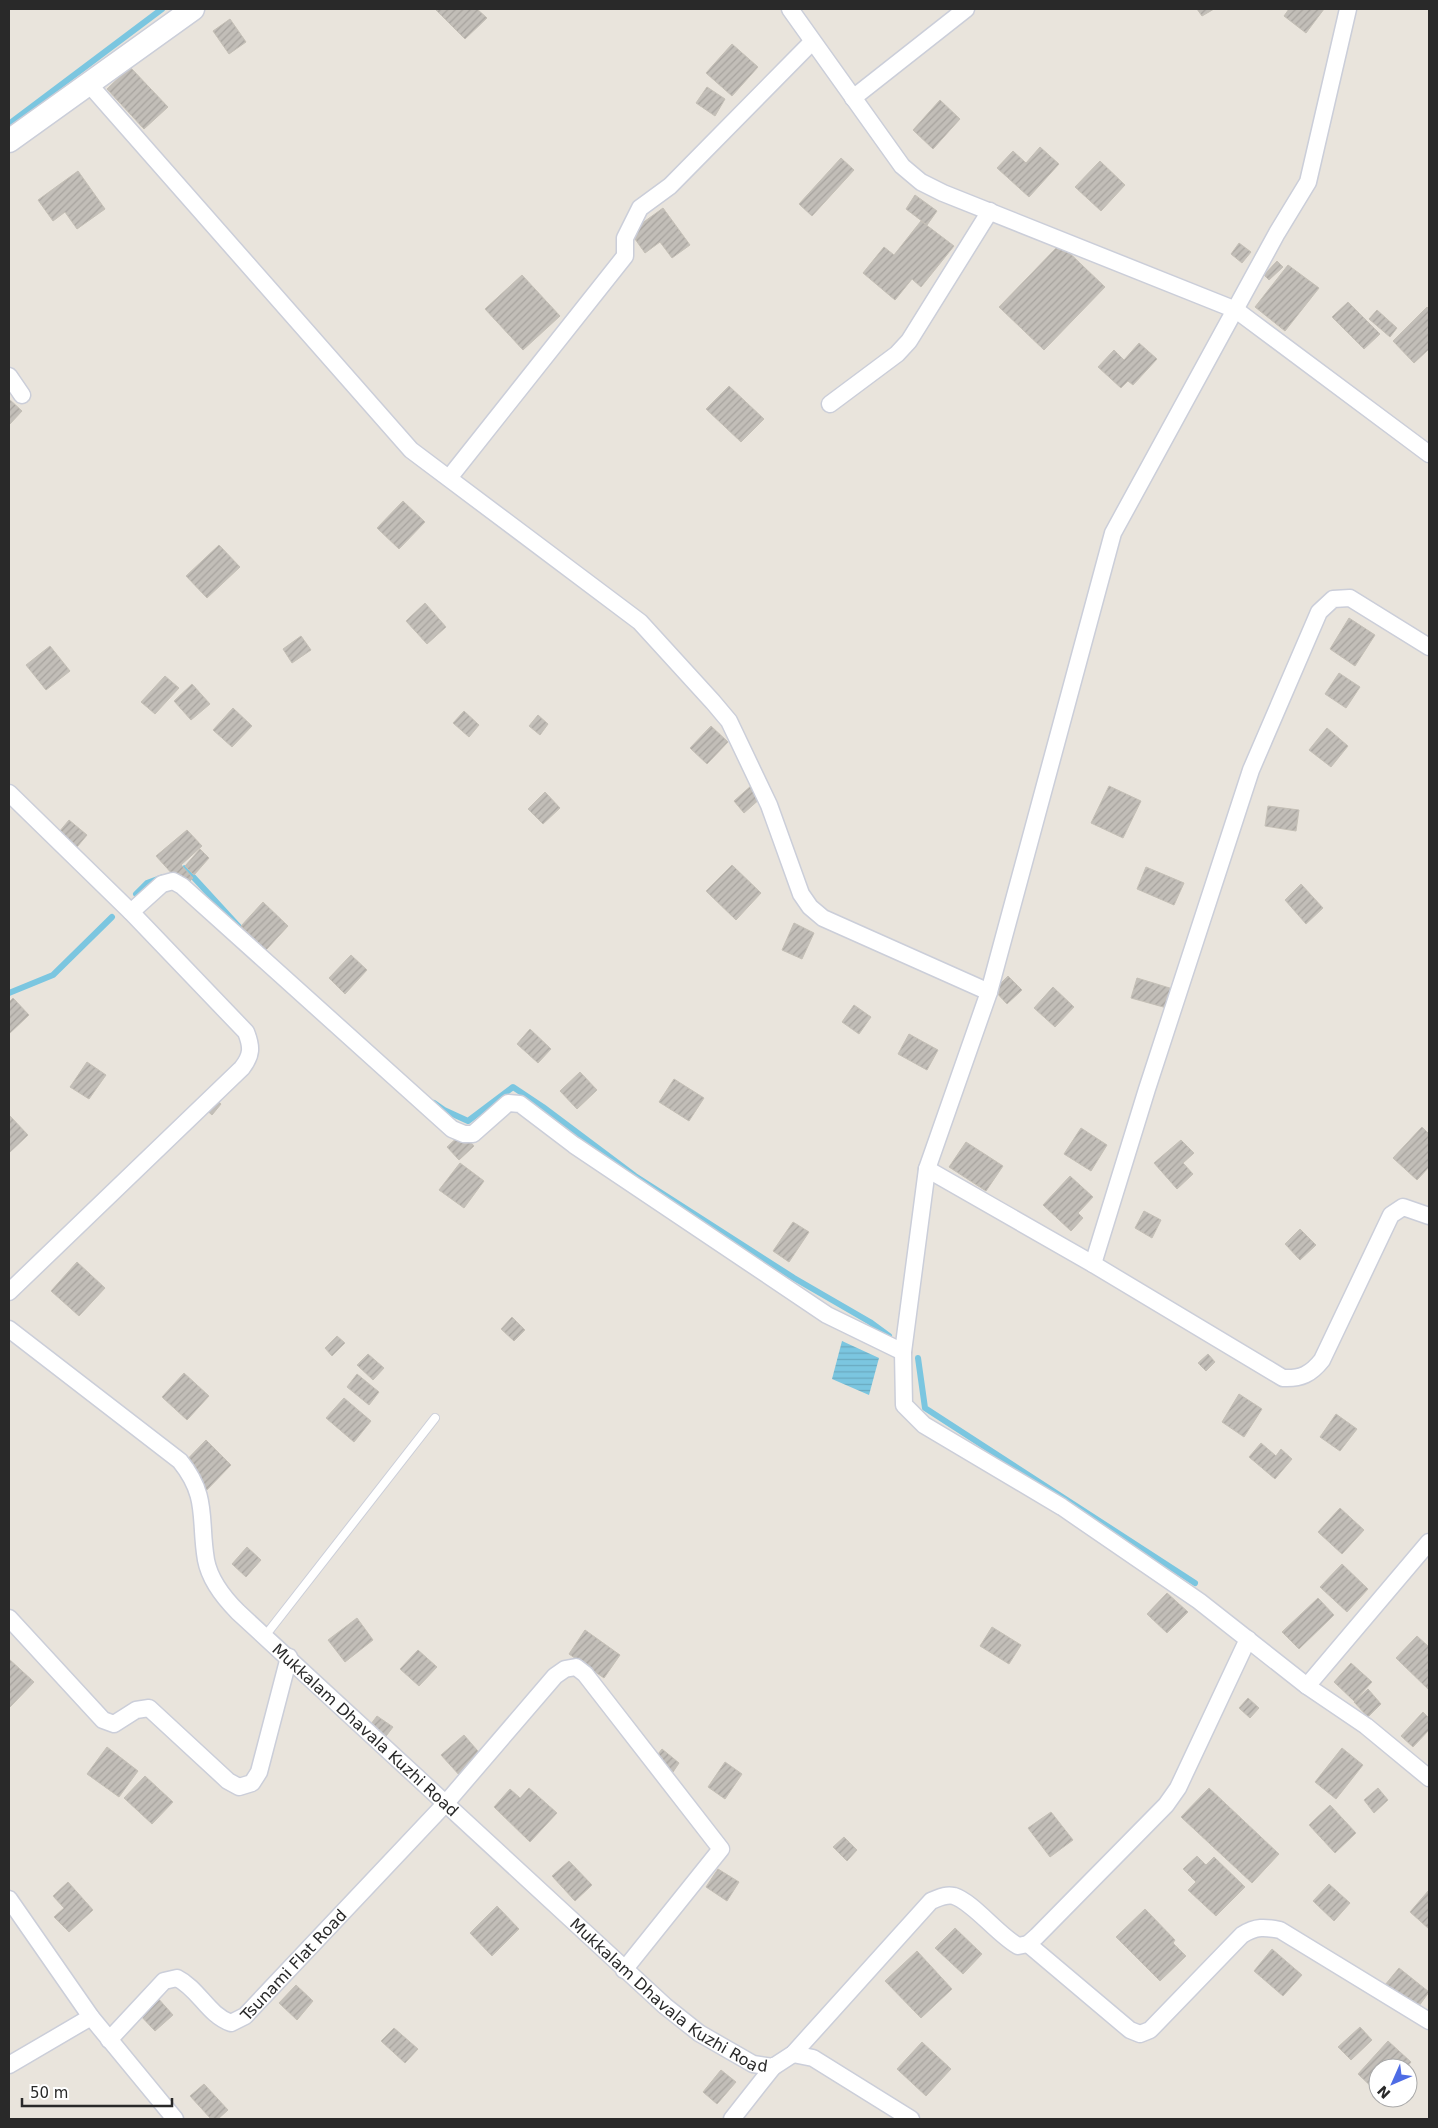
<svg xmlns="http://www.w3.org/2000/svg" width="1438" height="2128" viewBox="0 0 1438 2128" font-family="'DejaVu Sans',sans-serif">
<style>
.water{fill:url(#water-rules)}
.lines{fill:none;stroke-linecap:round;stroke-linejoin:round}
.stream{stroke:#7bc6e0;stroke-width:6}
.building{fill:url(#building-hatch);stroke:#c4bfb6}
.service-casing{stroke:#cbced9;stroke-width:10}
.minor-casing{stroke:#cbced9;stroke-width:19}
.secondary-casing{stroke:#cbced9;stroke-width:25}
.service{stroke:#fff;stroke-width:8}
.minor{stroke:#fff;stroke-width:16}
.secondary{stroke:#fff;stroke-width:22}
.labels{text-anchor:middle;stroke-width:5;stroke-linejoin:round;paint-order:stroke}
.street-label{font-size:16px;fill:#292929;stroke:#fff}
</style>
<defs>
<pattern id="water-rules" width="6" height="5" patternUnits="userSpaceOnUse" patternTransform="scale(1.25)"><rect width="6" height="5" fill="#7bc6e0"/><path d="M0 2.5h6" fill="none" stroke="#6aaac0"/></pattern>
<pattern id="building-hatch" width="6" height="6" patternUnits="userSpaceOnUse" patternTransform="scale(1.25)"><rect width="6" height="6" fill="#c2beb8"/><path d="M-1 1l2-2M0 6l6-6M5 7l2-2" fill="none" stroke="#a7a39e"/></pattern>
</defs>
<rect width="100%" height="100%" fill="#e9e4dc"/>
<path class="water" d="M 842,1341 L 879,1358 L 869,1395 L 832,1379 Z"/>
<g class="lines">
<path class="stream" d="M 9,124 L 162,9
M 176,871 L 185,868 L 241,929
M 136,894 L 147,883 L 163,877
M 9,993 L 53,975 L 112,917
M 434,1103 L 444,1110 L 468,1121 L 513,1087 L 543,1107 L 635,1176 L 794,1278 L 870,1322 L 889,1336
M 918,1358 L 925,1408 L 1195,1583"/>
</g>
<path class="building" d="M 435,9 L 477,9 L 487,18 L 465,39 Z
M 1197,9 L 1214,9 L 1202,16 Z
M 1289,9 L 1324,9 L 1306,33 L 1284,16 Z
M 230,19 L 246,42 L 229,54 L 213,31 Z
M 732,44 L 758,67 L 732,96 L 706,73 Z
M 130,67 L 168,107 L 144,129 L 107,89 Z
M 707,87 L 725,99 L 715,116 L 696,103 Z
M 940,100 L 960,119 L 933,149 L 913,130 Z
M 1040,147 L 1059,164 L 1029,197 L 997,168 L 1013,151 L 1026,163 Z
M 841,158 L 854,170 L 812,216 L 799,204 Z
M 1100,161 L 1125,185 L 1101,211 L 1075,187 Z
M 78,171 L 105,209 L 77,229 L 65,212 L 53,221 L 38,200 Z
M 915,195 L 937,211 L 927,225 L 906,209 Z
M 663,208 L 690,245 L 672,258 L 660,242 L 645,253 L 630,232 Z
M 921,221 L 954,246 L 921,287 L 912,279 L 895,300 L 863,273 L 884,247 L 894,255 Z
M 1239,243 L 1251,252 L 1242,263 L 1231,254 Z
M 1060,244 L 1105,287 L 1044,350 L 999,307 Z
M 1277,261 L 1283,267 L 1269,280 L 1264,275 Z
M 1288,265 L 1319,288 L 1285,331 L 1255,307 Z
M 522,275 L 560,316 L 523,350 L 485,309 Z
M 1348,302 L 1380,334 L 1364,349 L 1332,317 Z
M 1427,307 L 1429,309 L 1429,349 L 1414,363 L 1393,341 Z
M 1377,310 L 1397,328 L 1390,337 L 1369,319 Z
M 1139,343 L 1157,359 L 1133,385 L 1128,381 L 1121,388 L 1098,367 L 1114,350 L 1124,360 Z
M 729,386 L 764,419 L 741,442 L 706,409 Z
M 9,399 L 22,411 L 9,425 Z
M 403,501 L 425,522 L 399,549 L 377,528 Z
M 219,545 L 240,567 L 207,598 L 186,576 Z
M 425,603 L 446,627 L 427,644 L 406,621 Z
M 1349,618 L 1375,635 L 1355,666 L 1330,649 Z
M 301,636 L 311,650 L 292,663 L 283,649 Z
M 50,646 L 70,671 L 46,690 L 26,665 Z
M 1339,673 L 1360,687 L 1346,708 L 1325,694 Z
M 165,676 L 179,688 L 155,714 L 141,702 Z
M 192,684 L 210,704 L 191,720 L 174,701 Z
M 233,708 L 252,726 L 232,747 L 213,730 Z
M 464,711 L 479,725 L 469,737 L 453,723 Z
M 538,715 L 548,724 L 540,735 L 529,726 Z
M 711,726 L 728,742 L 707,764 L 690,748 Z
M 1327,728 L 1348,746 L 1331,767 L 1309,750 Z
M 752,785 L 762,797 L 744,813 L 734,801 Z
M 1109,786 L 1141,801 L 1123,838 L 1091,823 Z
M 545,792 L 560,808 L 543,824 L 528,809 Z
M 1268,806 L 1299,810 L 1296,831 L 1265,826 Z
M 69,820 L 87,835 L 72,853 L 54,838 Z
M 187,830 L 202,846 L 181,865 L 193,878 L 184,887 L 156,856 Z
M 200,849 L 209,858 L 194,875 L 185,866 Z
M 732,865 L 761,893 L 736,920 L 706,891 Z
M 1146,867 L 1184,883 L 1174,905 L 1137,889 Z
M 1301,884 L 1323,908 L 1306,924 L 1285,900 Z
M 263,902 L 288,926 L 266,950 L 241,926 Z
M 794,923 L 814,933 L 802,959 L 782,950 Z
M 351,955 L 367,970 L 345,994 L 329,978 Z
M 1008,976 L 1022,990 L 1007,1004 L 994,990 Z
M 1137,978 L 1173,989 L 1167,1008 L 1131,998 Z
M 1053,987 L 1074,1007 L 1055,1027 L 1034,1008 Z
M 13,998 L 29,1015 L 9,1034 L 9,1002 Z
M 854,1005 L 871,1017 L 859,1034 L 842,1022 Z
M 530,1029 L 551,1049 L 538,1063 L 517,1044 Z
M 909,1034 L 938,1050 L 927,1070 L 898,1054 Z
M 87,1062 L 106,1075 L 89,1099 L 70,1087 Z
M 580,1072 L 597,1090 L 577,1109 L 560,1091 Z
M 674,1079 L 704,1098 L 689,1121 L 659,1102 Z
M 211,1094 L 221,1104 L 212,1115 L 201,1105 Z
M 9,1115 L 28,1135 L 9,1153 Z
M 1422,1127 L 1429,1134 L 1429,1167 L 1417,1180 L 1393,1158 Z
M 1081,1128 L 1107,1145 L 1091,1171 L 1064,1154 Z
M 462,1133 L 474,1146 L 459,1160 L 447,1147 Z
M 1181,1140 L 1194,1153 L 1183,1163 L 1193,1174 L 1177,1189 L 1154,1163 Z
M 966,1142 L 1003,1166 L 986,1191 L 949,1167 Z
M 460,1163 L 484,1181 L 464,1208 L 439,1190 Z
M 1070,1176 L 1093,1197 L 1078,1213 L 1083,1218 L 1071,1231 L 1043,1205 Z
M 1144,1211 L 1161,1220 L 1152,1238 L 1135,1228 Z
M 793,1222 L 809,1232 L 789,1262 L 773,1251 Z
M 1300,1229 L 1316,1245 L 1300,1260 L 1285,1244 Z
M 77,1262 L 105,1288 L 79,1316 L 51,1291 Z
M 512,1317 L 525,1330 L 514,1341 L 501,1329 Z
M 337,1336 L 345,1343 L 332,1356 L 325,1348 Z
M 368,1354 L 384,1368 L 373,1380 L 357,1365 Z
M 1208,1354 L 1215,1362 L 1206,1371 L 1198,1363 Z
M 184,1373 L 209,1396 L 187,1420 L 162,1397 Z
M 357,1374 L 379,1392 L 369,1405 L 347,1387 Z
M 1239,1394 L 1262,1409 L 1244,1437 L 1222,1422 Z
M 344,1398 L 371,1421 L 354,1442 L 326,1418 Z
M 1336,1414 L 1357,1429 L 1340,1451 L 1320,1437 Z
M 206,1440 L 231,1465 L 201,1496 L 176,1471 Z
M 1261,1443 L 1276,1456 L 1281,1449 L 1292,1459 L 1275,1479 L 1249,1457 Z
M 1340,1508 L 1364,1530 L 1342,1554 L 1318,1532 Z
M 247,1547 L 261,1560 L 246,1577 L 232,1564 Z
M 1342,1564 L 1368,1589 L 1347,1612 L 1320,1587 Z
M 1167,1593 L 1188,1612 L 1167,1633 L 1147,1614 Z
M 1318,1598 L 1334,1615 L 1299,1649 L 1282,1632 Z
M 357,1618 L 373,1640 L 345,1662 L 328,1640 Z
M 992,1627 L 1021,1645 L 1009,1664 L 980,1646 Z
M 585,1630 L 620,1655 L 604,1678 L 569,1654 Z
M 1417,1636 L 1429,1647 L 1429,1690 L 1396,1658 Z
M 418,1650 L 437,1667 L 419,1686 L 400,1669 Z
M 9,1659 L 34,1682 L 10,1707 L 9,1706 Z
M 1351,1663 L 1372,1682 L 1354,1701 L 1334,1682 Z
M 1368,1689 L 1381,1704 L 1368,1717 L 1354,1702 Z
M 1248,1698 L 1259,1708 L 1250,1718 L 1239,1708 Z
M 1423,1712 L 1429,1718 L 1429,1730 L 1413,1747 L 1401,1736 Z
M 377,1716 L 393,1727 L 383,1740 L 368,1728 Z
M 464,1735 L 483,1757 L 461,1777 L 441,1755 Z
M 107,1747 L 138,1771 L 119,1797 L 87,1774 Z
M 1342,1748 L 1363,1765 L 1336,1799 L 1315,1782 Z
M 662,1749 L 679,1763 L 673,1772 L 655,1758 Z
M 725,1762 L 742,1774 L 725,1799 L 708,1787 Z
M 145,1776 L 173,1802 L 152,1824 L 124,1798 Z
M 529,1788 L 557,1813 L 530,1842 L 494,1807 L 510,1789 L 520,1798 Z
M 1209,1788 L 1279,1854 L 1252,1883 L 1181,1817 Z
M 1378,1788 L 1388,1800 L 1374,1813 L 1364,1800 Z
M 1330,1805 L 1356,1833 L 1335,1853 L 1309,1825 Z
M 1051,1812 L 1073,1840 L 1050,1857 L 1028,1828 Z
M 844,1837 L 857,1850 L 847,1861 L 833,1847 Z
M 1197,1856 L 1206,1865 L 1214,1857 L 1245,1887 L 1216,1916 L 1188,1890 L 1196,1882 L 1183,1869 Z
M 569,1861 L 592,1885 L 575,1901 L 552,1876 Z
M 718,1869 L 739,1882 L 727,1901 L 706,1887 Z
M 68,1882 L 93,1910 L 69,1932 L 54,1917 L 64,1908 L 53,1896 Z
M 1329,1884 L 1350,1903 L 1334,1921 L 1313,1901 Z
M 1429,1890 L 1429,1929 L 1410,1912 Z
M 497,1906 L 519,1929 L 492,1956 L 470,1933 Z
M 1145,1909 L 1175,1940 L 1173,1943 L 1186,1956 L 1160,1981 L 1116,1937 Z
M 955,1928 L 982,1954 L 963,1974 L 935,1948 Z
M 1272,1949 L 1302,1975 L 1283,1996 L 1254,1971 Z
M 917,1951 L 952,1989 L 921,2018 L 885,1981 Z
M 1399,1968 L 1429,1992 L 1416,2010 L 1385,1985 Z
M 296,1985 L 313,2001 L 297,2020 L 279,2003 Z
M 156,1996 L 173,2015 L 155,2031 L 138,2013 Z
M 1360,2027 L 1372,2040 L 1351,2060 L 1338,2047 Z
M 394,2028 L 418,2049 L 405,2063 L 381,2041 Z
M 1388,2041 L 1411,2062 L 1406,2068 L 1378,2068 L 1378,2093 L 1358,2074 Z
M 922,2042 L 951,2069 L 926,2096 L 897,2069 Z
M 721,2070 L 736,2082 L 717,2104 L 703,2092 Z
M 204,2084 L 228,2110 L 218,2119 L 211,2119 L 190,2096 Z"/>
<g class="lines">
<g class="service-casing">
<path id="service" d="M 265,1636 L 435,1418"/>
</g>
<g class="minor-casing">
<g id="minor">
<path d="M 790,9 L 902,166 L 921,182 L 943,193 L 1236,310 L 1429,454"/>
<path d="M 1348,9 L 1308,182 L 1277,233 L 1113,533 L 989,992 L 927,1169 L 903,1352 L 904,1405 L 924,1425 L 1062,1507 L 1199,1601 L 1307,1686 L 1366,1726 L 1429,1778"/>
<path d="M 88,83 L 411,450 L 640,622 L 713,702 L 729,721 L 769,805 L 801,894 L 810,907 L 823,918 L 989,992"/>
<path d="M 853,98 L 966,9"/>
<path d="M 9,376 L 22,395"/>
<path d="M 830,404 L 897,354 L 909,341 L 990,211"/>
<path d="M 449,478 L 625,256 L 625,238 L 640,208 L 670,186 L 812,42"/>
<path d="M 9,793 L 131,912 L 246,1032 C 252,1047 252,1055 242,1068 L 9,1292"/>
<path d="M 131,912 L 162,884 L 173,881 L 182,886 L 452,1129 L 464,1134 L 473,1134 L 508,1103 L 520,1104 L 574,1145 L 827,1315 L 903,1352"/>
<path d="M 927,1169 L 1093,1264 L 1283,1378 C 1301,1379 1311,1374 1322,1360 L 1391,1215 L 1403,1207 L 1429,1216"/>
<path d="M 1093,1264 L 1147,1089 L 1251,770 L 1319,612 L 1333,599 L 1350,598 L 1429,647"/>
<path id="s1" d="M 9,1329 L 180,1461 C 209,1497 199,1519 206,1560 C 210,1581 224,1598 238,1612 L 665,2006 L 699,2033 L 753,2064 L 773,2067 L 793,2054 L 931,1901 C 939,1898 945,1894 954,1896 C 973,1902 998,1935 1018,1946 L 1028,1944 L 1037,1936 L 1166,1805 L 1178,1788 L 1248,1639"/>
<path d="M 9,1618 L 103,1720 L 114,1724 L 136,1710 L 149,1708 L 228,1781 L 239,1787 L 252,1783 L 259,1772 L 289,1657"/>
<path d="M 1307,1686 L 1429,1542"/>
<path d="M 9,1899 L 91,2017 L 175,2119"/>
<path d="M 1028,1944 L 1130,2030 L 1140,2034 L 1150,2030 L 1242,1935 C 1256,1926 1265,1927 1280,1930 L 1429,2021"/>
<path id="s2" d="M 109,2040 L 164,1981 L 177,1978 C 199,1989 208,2015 231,2023 L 245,2016 L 446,1803 L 555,1676 L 565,1669 L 576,1667 L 585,1674 L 721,1849 L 624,1970"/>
<path d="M 793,2054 L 813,2058 L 911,2119"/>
<path d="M 9,2065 L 91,2017"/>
<path d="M 732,2119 L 773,2067"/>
</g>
</g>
<g class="secondary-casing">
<path id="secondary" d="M 9,141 L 193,9"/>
</g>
<use href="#service" class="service"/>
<use href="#minor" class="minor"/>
<use href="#secondary" class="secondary"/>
</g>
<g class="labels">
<g class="street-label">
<text dy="6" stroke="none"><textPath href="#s1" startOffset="556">Mukkalam Dhavala Kuzhi Road</textPath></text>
<text dy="6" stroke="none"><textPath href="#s2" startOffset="251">Tsunami Flat Road</textPath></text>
<text dy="6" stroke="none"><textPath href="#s1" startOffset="961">Mukkalam Dhavala Kuzhi Road</textPath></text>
</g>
</g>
<rect width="1438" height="2128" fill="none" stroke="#292929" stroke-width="20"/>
<g transform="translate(1393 2083) rotate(225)"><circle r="24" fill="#ffffff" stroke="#a9a9a9"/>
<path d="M0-4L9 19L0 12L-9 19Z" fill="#4e6ce5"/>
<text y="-8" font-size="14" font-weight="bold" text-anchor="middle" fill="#292929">N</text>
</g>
<path d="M22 2098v8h150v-8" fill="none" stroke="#292929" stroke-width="2.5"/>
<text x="30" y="2098" font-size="15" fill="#292929" stroke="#ffffff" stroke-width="4" paint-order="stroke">50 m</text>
</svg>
